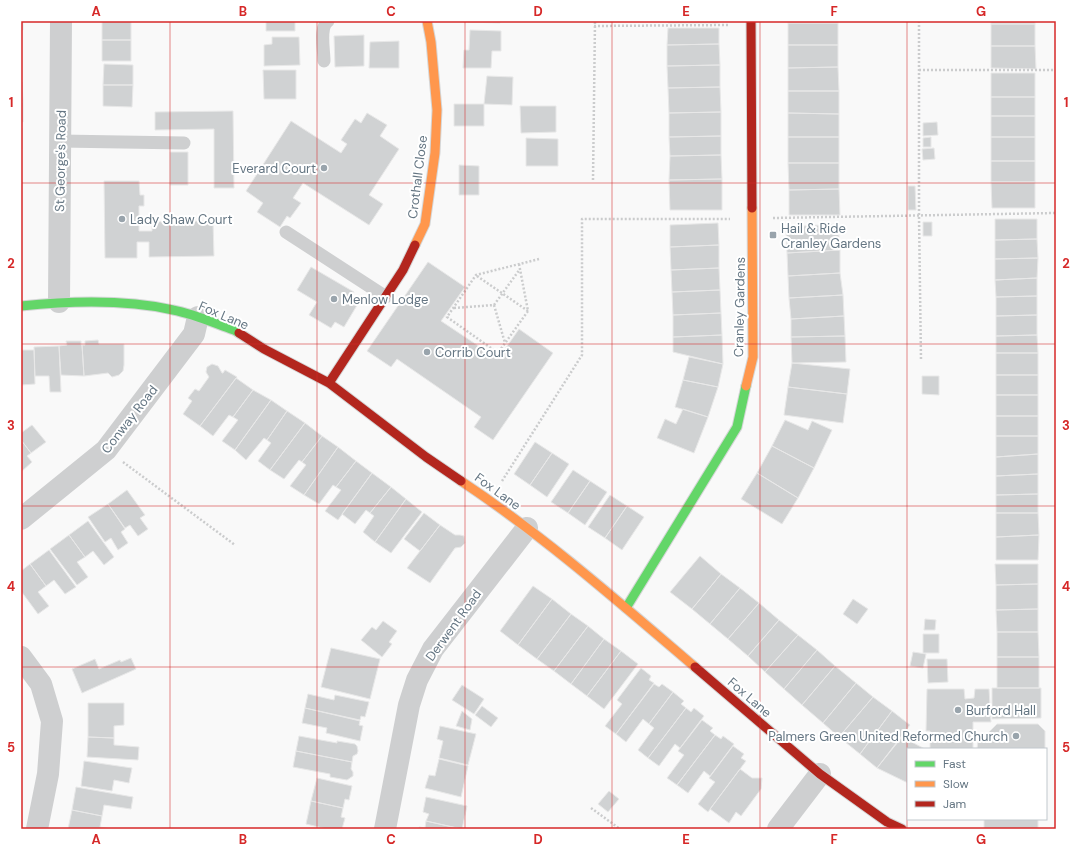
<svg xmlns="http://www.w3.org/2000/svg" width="1077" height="850" viewBox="0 0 1077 850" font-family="'DM Sans',sans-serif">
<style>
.building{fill:#d0d2d3;stroke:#e8e8e8}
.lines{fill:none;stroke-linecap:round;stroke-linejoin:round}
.fast-casing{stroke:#d5d6d7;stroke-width:11}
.slow-casing{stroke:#d5d6d7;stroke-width:11}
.jam-casing{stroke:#d5d6d7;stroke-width:11}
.path{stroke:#cbcccd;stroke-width:2.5;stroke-dasharray:2 2;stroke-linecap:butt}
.lane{stroke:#cecfd0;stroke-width:13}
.street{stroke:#cecfd0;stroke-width:22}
.fast{stroke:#63d668;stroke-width:9}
.slow{stroke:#ff974d;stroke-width:9}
.jam{stroke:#b3261e;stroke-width:9}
.grid{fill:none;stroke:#d62828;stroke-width:1;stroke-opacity:0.55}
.poi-dot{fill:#99a4ac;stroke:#fff;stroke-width:1.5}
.labels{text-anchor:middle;stroke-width:4;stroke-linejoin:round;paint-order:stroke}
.street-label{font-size:13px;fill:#657683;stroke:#fff}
.poi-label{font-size:13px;fill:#657683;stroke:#fff;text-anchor:start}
.neatline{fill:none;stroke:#d62828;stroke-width:1.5}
.grid-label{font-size:13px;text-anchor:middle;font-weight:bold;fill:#d62828}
</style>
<rect width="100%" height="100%" fill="#f9f9f9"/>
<path class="building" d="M 21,21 L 23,21 L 23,30 L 21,30 Z
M 102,21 L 131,21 L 131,40 L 102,40 Z
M 266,21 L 295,21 L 295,31 L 266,31 Z
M 468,21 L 500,21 L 500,23 L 468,22 Z
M 668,21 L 718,21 L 718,23 L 668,23 Z
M 788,21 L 838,21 L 838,23 L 788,23 Z
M 991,21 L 1035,21 L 1035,24 L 991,24 Z
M 788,23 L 838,23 L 838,45 L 788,45 Z
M 991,24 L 1035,24 L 1035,46 L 991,46 Z
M 668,28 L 719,28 L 719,44 L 667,45 Z
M 470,30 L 501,31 L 501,51 L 492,51 L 491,68 L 463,68 L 464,50 L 469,50 Z
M 364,35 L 364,66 L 335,67 L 334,36 Z
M 272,37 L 299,37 L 300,65 L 264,66 L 264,45 L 272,44 Z
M 102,40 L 131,40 L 131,61 L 102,61 Z
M 399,41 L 399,68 L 369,68 L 370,42 Z
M 719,44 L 720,65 L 667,66 L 667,45 Z
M 788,45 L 838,45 L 838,67 L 788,68 Z
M 991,46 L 1035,46 L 1036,69 L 991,68 Z
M 104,64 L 133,65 L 133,85 L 103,85 Z
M 720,65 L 720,87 L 668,88 L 667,66 Z
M 838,67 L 839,91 L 788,91 L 788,68 Z
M 263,70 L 296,70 L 296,99 L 264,99 Z
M 991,73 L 1035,73 L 1035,97 L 991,97 Z
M 487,76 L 513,77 L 512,105 L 484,104 Z
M 21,82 L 22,82 L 23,102 L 21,102 Z
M 103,85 L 133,85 L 132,107 L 103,106 Z
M 720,87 L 721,112 L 669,113 L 668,88 Z
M 788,91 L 839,91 L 839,114 L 788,113 Z
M 991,97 L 1035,97 L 1035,116 L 991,116 Z
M 21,102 L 23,102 L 23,122 L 21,122 Z
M 454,104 L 484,104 L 484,126 L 454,126 Z
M 520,106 L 556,106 L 556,132 L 521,133 Z
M 233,111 L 234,188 L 214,188 L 214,129 L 155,130 L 155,112 Z
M 721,112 L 721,136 L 669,137 L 669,113 Z
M 367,113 L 387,125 L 380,136 L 399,149 L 369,195 L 383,204 L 369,225 L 303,183 L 293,198 L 301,203 L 290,218 L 287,216 L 280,227 L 257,212 L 263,203 L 246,191 L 291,121 L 341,153 L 347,144 L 341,140 L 355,119 L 361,123 Z
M 788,113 L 839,114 L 839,137 L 788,137 Z
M 991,116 L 1035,116 L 1035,137 L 991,137 Z
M 937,122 L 938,135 L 923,136 L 923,123 Z
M 21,128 L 22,128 L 22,149 L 21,149 Z
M 721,136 L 721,155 L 670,156 L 669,137 Z
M 788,137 L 839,137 L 839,163 L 788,163 Z
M 931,137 L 931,147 L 923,147 L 923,138 Z
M 991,137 L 1035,137 L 1035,161 L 991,161 Z
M 526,138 L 558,139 L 558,166 L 526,166 Z
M 934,148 L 935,159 L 923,160 L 922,149 Z
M 170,152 L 188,152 L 188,185 L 170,185 Z
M 721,155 L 722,179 L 669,180 L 670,156 Z
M 991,161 L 1035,161 L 1035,182 L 991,182 Z
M 788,163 L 839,163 L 839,189 L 789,190 Z
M 459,165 L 479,166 L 479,195 L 459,195 Z
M 722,179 L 722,210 L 670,210 L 669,180 Z
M 104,181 L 139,181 L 140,195 L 144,195 L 144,206 L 139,206 L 139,231 L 152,231 L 152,222 L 186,221 L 186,218 L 196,218 L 195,221 L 213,221 L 214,256 L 149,257 L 149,242 L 137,242 L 137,258 L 105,258 Z
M 991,182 L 1035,182 L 1035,208 L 992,208 Z
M 908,186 L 915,186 L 916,210 L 908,210 Z
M 839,189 L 840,215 L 789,215 L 789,190 Z
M 995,219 L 1037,219 L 1037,239 L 995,240 Z
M 923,222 L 932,222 L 932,236 L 923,236 Z
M 718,223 L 719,245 L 670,247 L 670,225 Z
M 838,224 L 840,250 L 787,253 L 786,227 Z
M 1037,239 L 1038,258 L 995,259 L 995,240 Z
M 719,245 L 719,268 L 671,270 L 670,247 Z
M 840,250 L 840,273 L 788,276 L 787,253 Z
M 1038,258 L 1037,278 L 995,280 L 995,259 Z
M 428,262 L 465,287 L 441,321 L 498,359 L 519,329 L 553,353 L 493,440 L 474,427 L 481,417 L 397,359 L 391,367 L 367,351 Z
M 311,267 L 354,292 L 351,297 L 359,302 L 344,327 L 335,322 L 331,328 L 309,315 L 317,302 L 297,290 Z
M 719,268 L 720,290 L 672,292 L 671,270 Z
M 840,273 L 843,295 L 789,298 L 788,276 Z
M 1037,278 L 1037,296 L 996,297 L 995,280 Z
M 720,290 L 721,313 L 673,315 L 672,292 Z
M 843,295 L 844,316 L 791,319 L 789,298 Z
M 1037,296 L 1037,315 L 996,316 L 996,297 Z
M 721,313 L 722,335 L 673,337 L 673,315 Z
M 1037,315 L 1037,335 L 996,336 L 996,316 Z
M 844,316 L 845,336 L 791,337 L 791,319 Z
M 722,335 L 723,364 L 673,352 L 673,337 Z
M 1037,335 L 1038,353 L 996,353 L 996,336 Z
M 845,336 L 846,362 L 792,363 L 791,337 Z
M 98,340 L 99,344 L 124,344 L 124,365 L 123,371 L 119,375 L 112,377 L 108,373 L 84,376 L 82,345 L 85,345 L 85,341 Z
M 66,341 L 81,341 L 81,345 L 82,345 L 84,376 L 61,375 L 59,346 L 67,345 Z
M 59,346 L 61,392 L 50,392 L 49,376 L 35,376 L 34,347 Z
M 21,350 L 34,350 L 35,384 L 21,385 Z
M 996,353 L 1038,353 L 1038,375 L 996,375 Z
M 689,357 L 723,364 L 718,387 L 683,380 Z
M 792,363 L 850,369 L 847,394 L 788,387 Z
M 212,364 L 218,366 L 222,373 L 223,373 L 225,370 L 237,377 L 200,426 L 183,414 L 192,401 L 188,398 L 195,389 L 199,391 L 209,377 L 206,372 L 207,367 Z
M 996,375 L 1038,375 L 1038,395 L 996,395 Z
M 922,376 L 939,376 L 939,395 L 922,394 Z
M 236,378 L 253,390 L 233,417 L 229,415 L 213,436 L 200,426 Z
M 683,380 L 718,387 L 708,417 L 675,407 Z
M 788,387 L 847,394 L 843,423 L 784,415 Z
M 253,390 L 271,400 L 235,450 L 222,441 L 238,420 L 233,417 Z
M 996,395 L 1038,395 L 1038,416 L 996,416 Z
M 271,400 L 287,411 L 267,440 L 264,438 L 246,460 L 235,450 Z
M 683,409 L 708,417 L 694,453 L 657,438 L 665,419 L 676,424 Z
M 287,411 L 305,423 L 270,470 L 258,461 L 271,443 L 267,440 Z
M 996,416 L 1038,416 L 1038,436 L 996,436 Z
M 785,420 L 808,430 L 812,421 L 832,430 L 814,468 L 772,446 Z
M 305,423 L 322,436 L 302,462 L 299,460 L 284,479 L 270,470 Z
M 32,425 L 46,442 L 31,453 L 21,440 L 21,433 Z
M 322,436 L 338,447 L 304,495 L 290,486 L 306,465 L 302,462 Z
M 996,436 L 1038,436 L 1038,454 L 996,457 Z
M 21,440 L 31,453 L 27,456 L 32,462 L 21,472 Z
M 535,442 L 552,453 L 530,485 L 514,474 Z
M 772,446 L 814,468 L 798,498 L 757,473 Z
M 338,447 L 356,461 L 336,487 L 333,485 L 319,504 L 304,495 Z
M 552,453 L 569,464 L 547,497 L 530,485 Z
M 1038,454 L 1038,474 L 996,476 L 996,457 Z
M 356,461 L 372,473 L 338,520 L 325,511 L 341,490 L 336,487 Z
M 573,470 L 590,481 L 568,513 L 551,502 Z
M 372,473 L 391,487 L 370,513 L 366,510 L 355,524 L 342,514 Z
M 757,473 L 798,498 L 782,524 L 741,499 Z
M 1038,474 L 1038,494 L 996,495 L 996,476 Z
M 590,481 L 607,492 L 585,525 L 568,513 Z
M 391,487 L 406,499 L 375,542 L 363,532 L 374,516 L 370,513 Z
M 127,490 L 145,515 L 140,518 L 148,529 L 138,536 L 130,525 L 125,528 L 108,504 Z
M 1038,494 L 1038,513 L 996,513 L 996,495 Z
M 610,495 L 627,506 L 605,538 L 588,527 Z
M 406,499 L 422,512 L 391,553 L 375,542 Z
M 108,504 L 125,529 L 121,532 L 128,543 L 118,550 L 111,538 L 105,542 L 88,517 Z
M 627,506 L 644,517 L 622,550 L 605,538 Z
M 424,513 L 440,525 L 420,551 L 404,539 Z
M 996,513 L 1038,513 L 1039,535 L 996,537 Z
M 88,521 L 114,557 L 104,565 L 93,551 L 85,557 L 69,535 Z
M 440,525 L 455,535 L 460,535 L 464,536 L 465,543 L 461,547 L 455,548 L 430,583 L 407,568 Z
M 69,535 L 85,557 L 77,562 L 88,577 L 77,585 L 50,549 Z
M 1039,535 L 1038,560 L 996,560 L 996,537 Z
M 49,550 L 76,587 L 65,594 L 54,580 L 46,586 L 30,564 Z
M 700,556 L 721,574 L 692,609 L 670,592 Z
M 30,564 L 46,586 L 38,592 L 49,606 L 38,614 L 21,591 L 21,571 Z
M 995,564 L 1038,564 L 1038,584 L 996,585 Z
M 721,574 L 740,588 L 710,624 L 692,609 Z
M 1038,584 L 1038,609 L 996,610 L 996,585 Z
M 533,586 L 552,599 L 518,645 L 500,631 Z
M 740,588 L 759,603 L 728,639 L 710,624 Z
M 552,599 L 571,614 L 537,659 L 518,645 Z
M 853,599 L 868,609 L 857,624 L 843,614 Z
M 759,603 L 779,620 L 748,656 L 728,639 Z
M 1038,609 L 1038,632 L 997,632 L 996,610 Z
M 571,614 L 588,626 L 554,671 L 537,659 Z
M 925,619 L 936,620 L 935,630 L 924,630 Z
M 779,620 L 798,635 L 765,672 L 748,656 Z
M 383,621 L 397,631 L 389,642 L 392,644 L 382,657 L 361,640 L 372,627 L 376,630 Z
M 588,626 L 604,639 L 571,684 L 554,671 Z
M 997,632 L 1038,632 L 1039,657 L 997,657 Z
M 923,634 L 939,634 L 939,653 L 923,653 Z
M 798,635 L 817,650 L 784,689 L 765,672 Z
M 604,639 L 621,651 L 587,696 L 571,684 Z
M 331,648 L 380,659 L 370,699 L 321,687 Z
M 817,650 L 835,666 L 802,705 L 784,689 Z
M 621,651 L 638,664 L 604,709 L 587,696 Z
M 913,652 L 926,654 L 923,668 L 910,666 Z
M 997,657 L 1039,657 L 1039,688 L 997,688 Z
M 131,658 L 136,669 L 82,693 L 72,669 L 95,659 L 99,669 L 120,660 L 121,662 Z
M 927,659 L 947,659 L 948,682 L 928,683 Z
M 835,666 L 856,683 L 823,723 L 802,705 Z
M 641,668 L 651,676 L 649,680 L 654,683 L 616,734 L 605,726 L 622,704 L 617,700 Z
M 856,683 L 873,697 L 839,737 L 823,723 Z
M 654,684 L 659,687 L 662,684 L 673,692 L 649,724 L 643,719 L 626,742 L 616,734 Z
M 462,685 L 484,699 L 474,714 L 452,700 Z
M 992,688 L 1041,688 L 1041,718 L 992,719 Z
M 927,689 L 964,689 L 965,699 L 974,698 L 975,689 L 989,689 L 991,722 L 973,722 L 973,749 L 930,749 L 930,731 L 926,731 Z
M 673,692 L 684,701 L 681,704 L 686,708 L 648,758 L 638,750 L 654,728 L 649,724 Z
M 308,694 L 334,700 L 335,695 L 369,702 L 365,717 L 361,716 L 360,720 L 305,708 Z
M 873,697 L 892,711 L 860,754 L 839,737 Z
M 88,703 L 124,703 L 124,725 L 114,726 L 114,738 L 88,737 Z
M 482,706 L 498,718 L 491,727 L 475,715 Z
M 305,708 L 360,721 L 359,725 L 363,726 L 360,741 L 326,733 L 327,728 L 302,723 Z
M 686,708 L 691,712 L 694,708 L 704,716 L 680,748 L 675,744 L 659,766 L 648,758 Z
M 462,711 L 472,719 L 470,730 L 456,726 Z
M 892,711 L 910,725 L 877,768 L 860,754 Z
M 702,720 L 713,728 L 710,731 L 715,735 L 677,785 L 667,778 L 684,755 L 678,751 Z
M 997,724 L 1038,724 L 1045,731 L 1045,749 L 977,749 L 978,740 L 987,740 L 988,733 Z
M 440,726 L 476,734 L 468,765 L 439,758 L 443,741 L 437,739 Z
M 715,735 L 721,739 L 723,736 L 734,744 L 710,776 L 704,771 L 688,793 L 677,785 Z
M 299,736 L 337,743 L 337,741 L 355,744 L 357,746 L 358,751 L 357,754 L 353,756 L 352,762 L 296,751 Z
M 88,737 L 114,738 L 114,745 L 139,747 L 138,760 L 87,757 Z
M 902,737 L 925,749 L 908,749 L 908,783 L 877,768 Z
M 733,746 L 744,754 L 741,758 L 746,761 L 708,812 L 698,804 L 715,782 L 709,778 Z
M 296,751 L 352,762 L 351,769 L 353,772 L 353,776 L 347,780 L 330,777 L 330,774 L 293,767 Z
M 439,759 L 468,766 L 461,797 L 425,788 L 429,775 L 435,776 Z
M 84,761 L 132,768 L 129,783 L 114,780 L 112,791 L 81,786 Z
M 740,769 L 752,778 L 762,778 L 761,789 L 741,816 L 736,812 L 729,823 L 710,809 Z
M 317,778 L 352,786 L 349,800 L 345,799 L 343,808 L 311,801 Z
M 76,787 L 133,797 L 131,809 L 104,805 L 102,816 L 72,810 Z
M 609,791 L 619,799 L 608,812 L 598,804 Z
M 426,797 L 467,806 L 462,829 L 426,821 L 429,814 L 423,812 Z
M 311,801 L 343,808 L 341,817 L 345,818 L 342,829 L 327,829 L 306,824 Z
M 72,810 L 102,816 L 100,827 L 111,829 L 68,829 Z
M 984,819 L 1038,819 L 1038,829 L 984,829 Z
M 426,821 L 461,829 L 419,829 L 419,827 L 425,828 Z"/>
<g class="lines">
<g class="fast-casing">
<path id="fast" d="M 21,306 C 70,301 124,299 173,310 C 194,314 214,323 234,330 L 239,333
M 626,608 L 737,427 L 746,386"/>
</g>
<g class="slow-casing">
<path id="slow" d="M 415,245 L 425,224 L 435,153 L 437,110 L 431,42 L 427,21
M 746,386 L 753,357 L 752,208
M 461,481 C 544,536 619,602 695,667"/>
</g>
<g class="jam-casing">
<path id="jam" d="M 751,21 L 752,208
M 239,333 L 264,349 L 329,383 L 426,457 L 461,481
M 329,383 L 403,270 L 415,245
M 695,667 L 820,774 L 887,822 L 902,829"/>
</g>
<path class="path" d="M 919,21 L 919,216 L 921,360
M 594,26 L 729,25
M 919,70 L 1056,70
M 593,180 L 595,21
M 773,218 L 1056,213
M 519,264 L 528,311 L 498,353 L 447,317 L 476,275 L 539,259
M 477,276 L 528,311
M 494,305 L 520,269
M 494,305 L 505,343
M 454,308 L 494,305
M 123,462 L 235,545
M 502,481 L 582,355 L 582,219 L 730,219
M 591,808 L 620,829"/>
<path class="lane" d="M 324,61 C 324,50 319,27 328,21
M 60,141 L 184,143
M 286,232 L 386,297"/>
<path class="street" d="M 59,302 L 61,21
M 21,519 L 106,450 L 194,334 L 198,317
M 21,657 L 41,684 L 52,721 L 48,774 L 37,829
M 385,829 L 409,705 L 417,680 L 433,649 L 527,528
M 778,829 L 820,774"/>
<use href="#fast" class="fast"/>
<use href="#slow" class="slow"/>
<use href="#jam" class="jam"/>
</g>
<path class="grid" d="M 170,21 L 170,829M 317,21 L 317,829M 465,21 L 465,829M 612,21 L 612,829M 760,21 L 760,829M 907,21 L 907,829M 21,183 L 1056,183M 21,344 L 1056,344M 21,506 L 1056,506M 21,667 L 1056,667"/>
<g class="poi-dot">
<circle cx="324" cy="168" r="4"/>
<circle cx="122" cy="219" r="4"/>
<rect x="769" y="231" width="8" height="8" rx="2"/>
<circle cx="334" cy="299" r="4"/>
<circle cx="427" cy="352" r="4"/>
<circle cx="958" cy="710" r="4"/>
<circle cx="1016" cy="736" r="4"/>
</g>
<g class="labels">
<g class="street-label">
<text transform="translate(60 161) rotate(-89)" y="5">St George's Road</text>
<text transform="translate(417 177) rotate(-83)" y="5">Crothall Close</text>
<text transform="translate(739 307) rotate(-89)" y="5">Cranley Gardens</text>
<text transform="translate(224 315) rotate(23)" y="5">Fox Lane</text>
<text transform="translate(129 419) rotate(-52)" y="5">Conway Road</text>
<text transform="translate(498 491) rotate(36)" y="5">Fox Lane</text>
<text transform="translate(453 625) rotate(-54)" y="5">Derwent Road</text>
<text transform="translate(750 697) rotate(41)" y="5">Fox Lane</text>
</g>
<g class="poi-label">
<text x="316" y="173" text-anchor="end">Everard Court</text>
<text x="130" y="224">Lady Shaw Court</text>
<text x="781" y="233">Hail &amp; Ride<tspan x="781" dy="15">Cranley Gardens</tspan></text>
<text x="342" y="304">Menlow Lodge</text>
<text x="435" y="357">Corrib Court</text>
<text x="966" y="715">Burford Hall</text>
<text x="1008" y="741" text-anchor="end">Palmers Green United Reformed Church</text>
</g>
</g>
<rect width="1077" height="850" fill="none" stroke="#ffffff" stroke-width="44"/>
<rect x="907" y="748" width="140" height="72" fill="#ffffff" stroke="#c1c8cd"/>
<rect x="915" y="761" width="20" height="6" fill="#63d668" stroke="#c1c8cd"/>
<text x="943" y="768" font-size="12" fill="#657683">Fast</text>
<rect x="915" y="781" width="20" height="6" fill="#ff974d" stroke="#c1c8cd"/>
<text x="943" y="788" font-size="12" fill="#657683">Slow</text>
<rect x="915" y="801" width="20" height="6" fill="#b3261e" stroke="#c1c8cd"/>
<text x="943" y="808" font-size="12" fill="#657683">Jam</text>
<rect x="22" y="22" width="1033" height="806" class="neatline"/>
<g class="grid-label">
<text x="96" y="16">A</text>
<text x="243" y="16">B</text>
<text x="391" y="16">C</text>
<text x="538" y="16">D</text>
<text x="686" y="16">E</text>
<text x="834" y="16">F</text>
<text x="981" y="16">G</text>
<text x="11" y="107">1</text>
<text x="1066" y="107">1</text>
<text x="11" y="268">2</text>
<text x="1066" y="268">2</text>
<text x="11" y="430">3</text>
<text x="1066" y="430">3</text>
<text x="11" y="591">4</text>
<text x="1066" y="591">4</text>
<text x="11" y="752">5</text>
<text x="1066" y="752">5</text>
<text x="96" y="844">A</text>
<text x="243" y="844">B</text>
<text x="391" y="844">C</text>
<text x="538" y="844">D</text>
<text x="686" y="844">E</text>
<text x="834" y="844">F</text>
<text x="981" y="844">G</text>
</g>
</svg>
